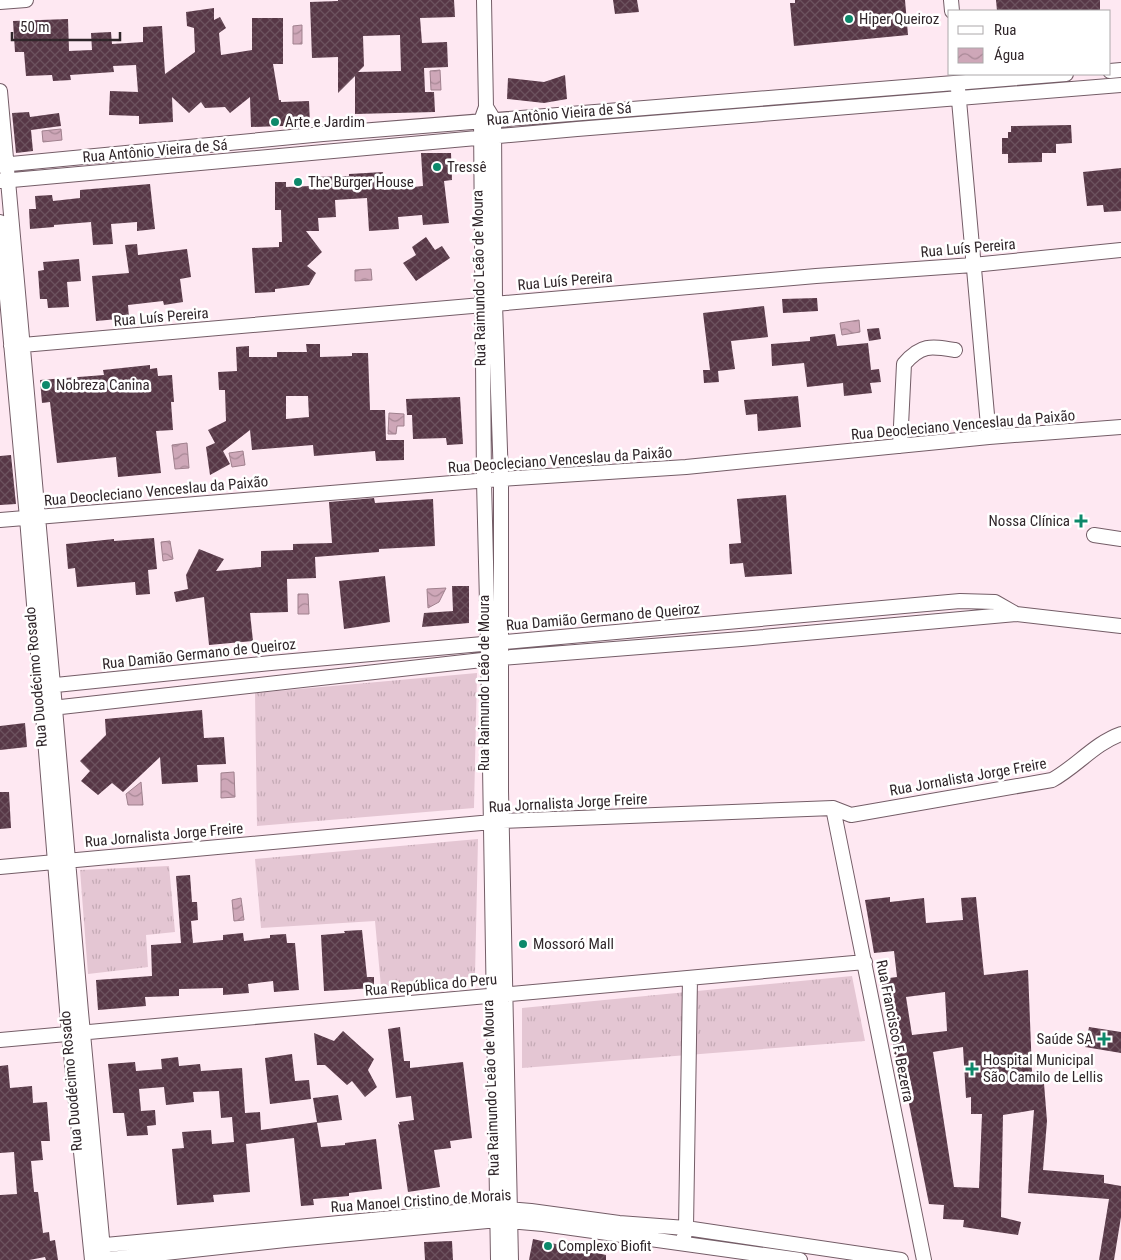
<svg xmlns="http://www.w3.org/2000/svg" width="1121" height="1260" viewBox="0 0 1121 1260" font-family="'Roboto Condensed',sans-serif">
<style>
.grass{fill:url(#grass-tufts)}
.water{fill:url(#water-waves);stroke:#9f808d}
.building{fill:url(#building-cross-hatch);fill-rule:evenodd}
.lines{fill:none;stroke-linecap:round;stroke-linejoin:round}
.minor-casing{stroke:#745d67;stroke-width:16}
.minor{stroke:#fff;stroke-width:14}
.poi-dot{fill:#0d896b;stroke:#fff;stroke-width:2}
.labels{text-anchor:middle;stroke-width:5;stroke-linejoin:round;paint-order:stroke}
.poi-label{font-size:15px;fill:#30262a;stroke:#fff;text-anchor:start}
.street-label{font-size:15px;fill:#30262a;stroke:#fff}
</style>
<defs>
<pattern id="grass-tufts" width="24" height="20" patternUnits="userSpaceOnUse" patternTransform="scale(1.25)"><rect width="24" height="20" fill="#e4c6d3"/><path d="M3 7l-1-3M5 7V3M7 7l1-3M15 17l-1-3M17 17v-4M19 17l1-3" fill="none" stroke="#c4aab5"/></pattern>
<pattern id="water-waves" width="16" height="10" patternUnits="userSpaceOnUse" patternTransform="scale(1.25)"><rect width="16" height="10" fill="#cea7b8"/><path d="M0 5q4-4 8 0t8 0" fill="none" stroke="#a88896"/></pattern>
<pattern id="building-cross-hatch" width="8" height="8" patternUnits="userSpaceOnUse" patternTransform="scale(1.25)"><rect width="8" height="8" fill="#573746"/><path d="M0 0l8 8M0 8l8-8" fill="none" stroke="#6c525e"/></pattern>
</defs>
<rect width="100%" height="100%" fill="#fee8f2"/>
<path class="grass" d="M 477,673 L 474,808 L 257,826 L 255,693 Z
M 478,839 L 475,976 L 381,987 L 375,921 L 261,928 L 255,859 Z
M 169,866 L 175,932 L 146,935 L 148,967 L 88,974 L 80,870 Z
M 852,976 L 865,1041 L 522,1068 L 522,1008 Z"/>
<path class="water" d="M 302,25 L 302,44 L 293,44 L 293,26 Z
M 440,70 L 441,90 L 431,90 L 430,71 Z
M 61,129 L 62,140 L 43,142 L 42,131 Z
M 371,269 L 372,280 L 355,281 L 355,270 Z
M 859,320 L 860,332 L 842,335 L 840,323 Z
M 389,413 L 404,414 L 404,426 L 397,426 L 396,434 L 388,434 Z
M 187,443 L 189,468 L 175,469 L 172,445 Z
M 243,451 L 245,465 L 232,467 L 229,453 Z
M 170,541 L 173,559 L 163,561 L 161,542 Z
M 446,588 L 439,602 L 428,608 L 427,589 Z
M 298,594 L 308,594 L 309,614 L 298,614 Z
M 234,772 L 235,797 L 221,798 L 221,773 Z
M 141,782 L 143,805 L 128,805 L 126,794 Z
M 241,898 L 244,920 L 234,921 L 232,900 Z"/>
<path class="building" d="M 338,0 L 454,0 L 455,17 L 420,18 L 422,43 L 447,42 L 448,67 L 424,68 L 425,92 L 434,92 L 435,112 L 355,114 L 355,76 L 338,93 L 338,57 L 312,58 L 310,2 L 338,1 ZM 400,35 L 401,71 L 358,72 L 364,66 L 363,36 Z
M 613,0 L 637,0 L 639,12 L 615,14 Z
M 795,0 L 905,0 L 908,35 L 794,46 L 790,3 L 795,3 Z
M 996,0 L 1100,0 L 1100,11 L 997,11 Z
M 214,8 L 214,20 L 220,17 L 226,28 L 219,33 L 221,55 L 252,50 L 252,18 L 283,18 L 283,64 L 273,64 L 279,100 L 281,100 L 281,102 L 309,101 L 310,125 L 251,127 L 250,97 L 230,113 L 225,107 L 205,108 L 201,102 L 189,113 L 172,97 L 173,122 L 139,124 L 139,116 L 109,115 L 110,91 L 138,92 L 136,65 L 113,66 L 114,72 L 70,75 L 71,80 L 53,81 L 52,75 L 26,76 L 24,52 L 15,52 L 13,21 L 68,19 L 69,51 L 92,50 L 91,33 L 111,32 L 112,44 L 143,42 L 143,27 L 162,26 L 165,74 L 195,52 L 194,28 L 187,26 L 186,12 Z
M 565,75 L 567,99 L 544,103 L 507,99 L 508,78 L 544,82 Z
M 29,112 L 30,117 L 59,113 L 61,126 L 31,130 L 33,151 L 16,153 L 12,113 Z
M 1071,125 L 1072,143 L 1056,144 L 1056,153 L 1042,153 L 1042,162 L 1008,163 L 1008,154 L 1002,154 L 1002,138 L 1008,138 L 1008,132 L 1011,132 L 1011,126 Z
M 421,153 L 451,153 L 452,180 L 444,181 L 449,223 L 423,225 L 422,215 L 398,217 L 399,229 L 369,231 L 367,198 L 335,200 L 336,217 L 318,218 L 319,231 L 306,231 L 322,252 L 307,266 L 316,273 L 309,285 L 275,289 L 275,292 L 255,293 L 252,248 L 279,247 L 279,242 L 282,242 L 281,210 L 275,210 L 275,182 L 286,182 L 286,187 L 310,186 L 310,177 L 349,176 L 349,174 L 383,172 L 384,190 L 423,186 Z
M 1121,168 L 1121,211 L 1104,212 L 1103,205 L 1087,206 L 1083,172 Z
M 150,184 L 155,229 L 137,231 L 137,222 L 111,224 L 113,244 L 93,245 L 91,222 L 54,225 L 54,227 L 30,229 L 29,209 L 36,209 L 35,196 L 52,195 L 53,201 L 80,198 L 80,190 Z
M 426,237 L 435,250 L 442,246 L 450,258 L 416,281 L 403,263 L 416,255 L 412,247 Z
M 137,244 L 138,255 L 187,249 L 191,277 L 180,279 L 183,302 L 164,305 L 163,301 L 128,305 L 129,318 L 96,321 L 92,276 L 129,273 L 125,245 Z
M 79,259 L 81,281 L 67,282 L 69,307 L 48,308 L 47,299 L 40,299 L 38,271 L 44,270 L 43,262 Z
M 817,298 L 818,311 L 783,313 L 782,299 Z
M 764,306 L 768,337 L 731,341 L 735,369 L 718,371 L 719,382 L 704,383 L 703,370 L 710,370 L 703,313 Z
M 879,328 L 881,339 L 869,341 L 867,329 Z
M 835,334 L 837,346 L 868,343 L 871,370 L 879,369 L 881,382 L 870,383 L 872,393 L 844,396 L 843,383 L 807,387 L 804,363 L 772,366 L 771,344 L 810,341 L 810,337 Z
M 306,344 L 320,344 L 320,357 L 352,356 L 352,353 L 368,353 L 370,410 L 385,410 L 386,440 L 404,440 L 404,460 L 376,461 L 375,451 L 314,456 L 313,445 L 252,450 L 250,430 L 223,451 L 230,464 L 210,475 L 206,447 L 215,443 L 208,430 L 226,421 L 225,390 L 219,390 L 218,372 L 237,371 L 236,347 L 249,346 L 249,357 L 277,357 L 277,352 L 307,352 ZM 286,396 L 308,396 L 309,417 L 286,419 Z
M 150,365 L 150,369 L 157,368 L 158,376 L 172,375 L 174,402 L 171,402 L 173,430 L 156,431 L 161,473 L 118,477 L 116,457 L 57,463 L 50,402 L 42,403 L 40,380 L 104,375 L 103,370 Z
M 798,396 L 801,427 L 758,431 L 757,414 L 746,415 L 744,400 Z
M 460,397 L 463,444 L 447,445 L 446,438 L 413,439 L 412,415 L 407,415 L 406,399 Z
M 11,455 L 16,504 L 0,505 L 0,456 Z
M 786,495 L 792,574 L 745,577 L 743,563 L 730,564 L 729,544 L 741,543 L 737,499 Z
M 374,498 L 375,503 L 433,499 L 435,546 L 379,549 L 379,552 L 315,557 L 316,578 L 287,579 L 288,612 L 250,613 L 253,641 L 209,645 L 204,597 L 176,602 L 174,592 L 188,589 L 186,575 L 199,549 L 224,559 L 216,571 L 261,567 L 261,551 L 293,550 L 293,544 L 332,543 L 329,502 Z
M 154,538 L 157,569 L 148,570 L 150,594 L 136,595 L 135,582 L 77,587 L 75,568 L 68,569 L 66,544 L 114,539 L 114,541 Z
M 385,576 L 390,622 L 344,629 L 339,581 Z
M 452,586 L 469,586 L 469,623 L 422,627 L 424,613 L 453,611 Z
M 202,710 L 204,738 L 224,737 L 226,764 L 197,765 L 198,782 L 162,784 L 160,757 L 123,792 L 112,783 L 98,795 L 81,781 L 90,771 L 80,761 L 106,735 L 105,719 Z
M 25,723 L 27,747 L 0,750 L 0,726 Z
M 0,792 L 9,792 L 11,828 L 0,829 Z
M 190,875 L 192,902 L 197,902 L 198,920 L 191,921 L 193,943 L 223,940 L 223,935 L 243,933 L 244,941 L 270,938 L 270,935 L 286,934 L 287,943 L 295,943 L 299,990 L 274,992 L 273,981 L 248,984 L 249,993 L 223,995 L 223,988 L 179,989 L 179,996 L 145,997 L 146,1006 L 98,1010 L 96,980 L 152,976 L 151,945 L 181,943 L 176,876 Z
M 890,897 L 890,902 L 924,898 L 926,923 L 963,920 L 961,898 L 976,897 L 984,975 L 1028,970 L 1032,1072 L 1043,1071 L 1047,1121 L 1043,1170 L 1104,1175 L 1104,1183 L 1121,1186 L 1121,1217 L 1114,1260 L 1099,1260 L 1109,1199 L 1028,1193 L 1034,1110 L 1003,1115 L 1001,1217 L 1021,1222 L 1018,1235 L 963,1227 L 964,1220 L 943,1219 L 944,1205 L 929,1204 L 908,1099 L 914,1097 L 905,1056 L 896,1058 L 881,979 L 897,977 L 894,951 L 874,953 L 865,900 ZM 945,992 L 947,1031 L 912,1035 L 906,997 ZM 963,1047 L 966,1098 L 971,1097 L 971,1114 L 982,1114 L 979,1188 L 954,1187 L 933,1052 Z
M 362,930 L 367,977 L 374,977 L 374,988 L 324,991 L 321,935 L 345,933 L 344,931 Z
M 400,1027 L 404,1061 L 410,1061 L 410,1068 L 463,1062 L 472,1138 L 450,1141 L 451,1148 L 434,1150 L 440,1187 L 408,1192 L 398,1124 L 400,1125 L 399,1122 L 414,1120 L 411,1096 L 396,1098 L 388,1029 Z
M 1089,1027 L 1121,1032 L 1121,1053 L 1085,1047 Z
M 343,1031 L 374,1059 L 368,1070 L 377,1087 L 365,1097 L 352,1081 L 347,1085 L 325,1065 L 317,1065 L 314,1033 L 334,1041 Z
M 292,1054 L 295,1081 L 309,1080 L 311,1099 L 270,1104 L 265,1058 Z
M 178,1057 L 179,1066 L 200,1064 L 201,1071 L 242,1068 L 245,1113 L 260,1112 L 261,1130 L 317,1122 L 313,1098 L 338,1095 L 342,1120 L 317,1123 L 321,1147 L 345,1145 L 345,1143 L 376,1139 L 382,1189 L 349,1193 L 349,1196 L 313,1199 L 314,1205 L 301,1206 L 294,1138 L 246,1144 L 250,1192 L 213,1195 L 214,1202 L 177,1205 L 172,1149 L 184,1148 L 182,1132 L 211,1130 L 212,1144 L 234,1142 L 232,1117 L 221,1118 L 219,1091 L 193,1092 L 194,1102 L 166,1105 L 164,1087 L 139,1089 L 141,1111 L 155,1110 L 156,1125 L 147,1126 L 148,1135 L 127,1136 L 124,1113 L 113,1113 L 108,1064 L 135,1062 L 136,1071 L 162,1069 L 161,1059 Z
M 8,1065 L 10,1088 L 32,1086 L 33,1103 L 47,1102 L 50,1141 L 41,1141 L 43,1160 L 31,1161 L 34,1192 L 38,1192 L 43,1233 L 49,1232 L 50,1241 L 55,1240 L 58,1260 L 46,1260 L 45,1257 L 29,1260 L 0,1260 L 0,1195 L 17,1194 L 14,1152 L 0,1153 L 0,1066 Z
M 533,1239 L 606,1255 L 606,1260 L 529,1260 Z
M 452,1241 L 453,1260 L 425,1260 L 424,1242 Z"/>
<g class="lines">
<g class="minor-casing">
<path id="minor" d="M 484,0 L 486,107 L 481,121 L 484,481 L 488,643 L 498,1260
M 951,0 L 952,11
M 0,2 L 26,0
M 1110,71 L 1121,70
M 958,89 L 989,437
M 0,91 L 53,685 L 81,1012 L 104,1260
M 486,107 L 494,120 L 495,304 L 501,479 L 501,791 L 511,1260
M 0,165 L 323,134 L 1066,74
M 1,181 L 577,129 L 1121,85
M 0,222 L 27,518 L 69,1034 L 92,1260
M 11,346 L 816,276 L 973,265 L 1121,250
M 900,446 L 904,364 C 921,344 931,346 955,350
M 0,520 L 501,479 L 686,467 L 989,437 L 1121,427
M 1094,535 L 1121,539
M 46,686 L 271,663 L 960,601 L 995,602 L 1016,614
M 43,709 L 500,658 L 741,639 L 1016,614 L 1121,626
M 833,808 L 924,1260
M 0,867 L 503,821 L 833,808 L 851,815 L 1052,780 C 1076,767 1095,743 1121,734
M 0,1040 L 865,962
M 684,1237 L 686,1228 L 690,978
M 95,1246 L 498,1208 L 531,1211 L 619,1223 L 686,1228 L 901,1260
M 101,1260 L 285,1240 L 498,1220 L 543,1224 L 800,1260"/>
</g>
<use href="#minor" class="minor"/>
</g>
<g class="poi-dot">
<circle cx="849" cy="19" r="5"/>
<circle cx="275" cy="122" r="5"/>
<circle cx="437" cy="167" r="5"/>
<circle cx="298" cy="182" r="5"/>
<circle cx="46" cy="385" r="5"/>
<path d="M1078.5 513.5h5v5h5v5h-5v5h-5v-5h-5v-5h5z"/>
<circle cx="523" cy="944" r="5"/>
<path d="M1101.5 1031.5h5v5h5v5h-5v5h-5v-5h-5v-5h5z"/>
<path d="M969.5 1061.5h5v5h5v5h-5v5h-5v-5h-5v-5h5z"/>
<circle cx="548" cy="1246" r="5"/>
</g>
<g class="labels">
<g class="poi-label">
<text x="859" y="24">Hiper Queiroz</text>
<text x="285" y="127">Arte e Jardim</text>
<text x="447" y="172">Tressê</text>
<text x="308" y="187">The Burger House</text>
<text x="56" y="390">Nobreza Canina</text>
<text x="1070" y="526" text-anchor="end">Nossa Clínica</text>
<text x="533" y="949">Mossoró Mall</text>
<text x="1093" y="1044" text-anchor="end">Saúde SA</text>
<text x="983" y="1065">Hospital Municipal<tspan x="983" dy="17">São Camilo de Lellis</tspan></text>
<text x="558" y="1251">Complexo Biofit</text>
</g>
<g class="street-label">
<text transform="translate(559 114) rotate(-5)" y="5">Rua Antônio Vieira de Sá</text>
<text transform="translate(155 151) rotate(-5)" y="5">Rua Antônio Vieira de Sá</text>
<text transform="translate(968 248) rotate(-5)" y="5">Rua Luís Pereira</text>
<text transform="translate(479 278) rotate(-91)" y="5">Rua Raimundo Leão de Moura</text>
<text transform="translate(565 281) rotate(-5)" y="5">Rua Luís Pereira</text>
<text transform="translate(161 317) rotate(-5)" y="5">Rua Luís Pereira</text>
<text transform="translate(963 425) rotate(-5)" y="5">Rua Deocleciano Venceslau da Paixão</text>
<text transform="translate(560 460) rotate(-4)" y="5">Rua Deocleciano Venceslau da Paixão</text>
<text transform="translate(156 491) rotate(-5)" y="5">Rua Deocleciano Venceslau da Paixão</text>
<text transform="translate(603 617) rotate(-5)" y="5">Rua Damião Germano de Queiroz</text>
<text transform="translate(199 654) rotate(-6)" y="5">Rua Damião Germano de Queiroz</text>
<text transform="translate(36 677) rotate(-95)" y="5">Rua Duodécimo Rosado</text>
<text transform="translate(484 683) rotate(-90)" y="5">Rua Raimundo Leão de Moura</text>
<text transform="translate(968 777) rotate(-10)" y="5">Rua Jornalista Jorge Freire</text>
<text transform="translate(568 803) rotate(-3)" y="5">Rua Jornalista Jorge Freire</text>
<text transform="translate(164 835) rotate(-5)" y="5">Rua Jornalista Jorge Freire</text>
<text transform="translate(431 985) rotate(-5)" y="5">Rua República do Peru</text>
<text transform="translate(895 1031) rotate(79)" y="5">Rua Francisco F. Bezerra</text>
<text transform="translate(71 1081) rotate(-95)" y="5">Rua Duodécimo Rosado</text>
<text transform="translate(491 1088) rotate(-92)" y="5">Rua Raimundo Leão de Moura</text>
<text transform="translate(421 1201) rotate(-4)" y="5">Rua Manoel Cristino de Morais</text>
</g>
</g>
<rect x="948" y="10" width="162" height="65" fill="#ffffff" stroke="#aca8aa"/>
<rect x="958" y="26" width="25" height="8" fill="#ffffff" stroke="#aca8aa"/>
<text x="994" y="35" font-size="15" fill="#30262a">Rua</text>
<rect x="958" y="48" width="25" height="15" fill="url(#water-waves)" stroke="#aca8aa"/>
<text x="994" y="60" font-size="15" fill="#30262a">Água</text>
<path d="M12 32v8h108v-8" fill="none" stroke="#30262a" stroke-width="2.5"/>
<text x="20" y="32" font-size="15" fill="#30262a" stroke="#ffffff" stroke-width="4" paint-order="stroke">50 m</text>
</svg>
